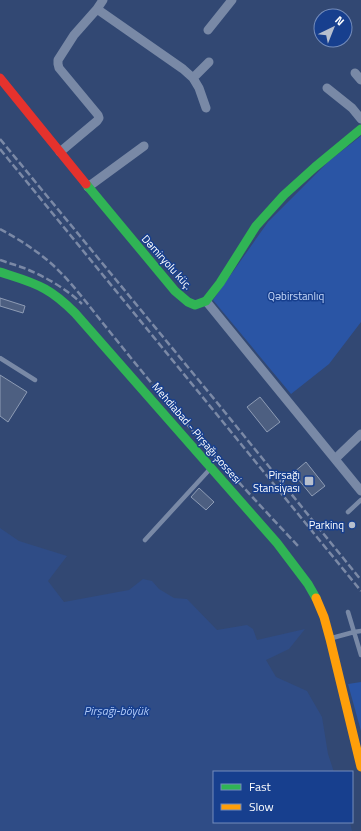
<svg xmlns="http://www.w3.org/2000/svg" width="361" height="831" viewBox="0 0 361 831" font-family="'Titillium Web',sans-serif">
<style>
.green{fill:#2a55a5}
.water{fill:#2f4c86}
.building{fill:#4d5f81;stroke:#8e9cb5}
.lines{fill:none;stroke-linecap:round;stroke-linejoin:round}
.lane{stroke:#7989a6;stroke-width:4.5}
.street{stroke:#7989a6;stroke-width:9}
.fast{stroke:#30b455;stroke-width:9}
.slow{stroke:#ff9f0a;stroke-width:9}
.jam{stroke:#e5322d;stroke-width:9}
.rail{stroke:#7b89a6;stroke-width:2.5;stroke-dasharray:7 3;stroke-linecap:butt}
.poi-dot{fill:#b7bfce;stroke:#173f8e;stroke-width:1.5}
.labels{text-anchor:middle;stroke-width:3;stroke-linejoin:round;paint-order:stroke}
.street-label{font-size:11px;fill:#fff;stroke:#173f8e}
.park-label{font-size:11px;fill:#c9dbfb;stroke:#173f8e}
.poi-label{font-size:11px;fill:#fff;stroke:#173f8e;text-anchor:end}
.water-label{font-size:12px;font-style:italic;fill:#afc8f6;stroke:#173f8e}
</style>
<rect width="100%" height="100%" fill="#324873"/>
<path class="green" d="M 361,136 L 361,322 L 329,364 L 291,394 L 213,300 L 268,222 L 329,161 Z
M 361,682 L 361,731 L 348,684 Z"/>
<path class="water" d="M 0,528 L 19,541 L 67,556 L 48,581 L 64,602 L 129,590 L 143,579 L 152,581 L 159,589 L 174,598 L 187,599 L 217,630 L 247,625 L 253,629 L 257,640 L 305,629 L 289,649 L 266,660 L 276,677 L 307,691 L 322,717 L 328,754 L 334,772 L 214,772 L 214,822 L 350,822 L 352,831 L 0,831 Z"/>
<path class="building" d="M 0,298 L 25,306 L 23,313 L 0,306 Z
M 0,375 L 27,392 L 8,422 L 0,416 Z
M 260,397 L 280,422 L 267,432 L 247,407 Z
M 306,462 L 325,486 L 312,496 L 293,473 Z
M 199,488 L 214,502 L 206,510 L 191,497 Z"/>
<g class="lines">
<path class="lane" d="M 0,358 L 35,380
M 348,512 L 361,500
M 145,540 L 210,469
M 348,612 L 361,655
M 332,638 L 354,632 L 361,631"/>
<path class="street" d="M 97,9 L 183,69 L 193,78 L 199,88 L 206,108
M 208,30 L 232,0
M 355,73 L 361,80
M 193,78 L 209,62
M 327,88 L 352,108 L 361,119
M 60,152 L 97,121 L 99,118 L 98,115 L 59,68 L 58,64 L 58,60 L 74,35 L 97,9 L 103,0
M 88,187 L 144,146
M 206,301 L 361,491
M 335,459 L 361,434"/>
<path class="fast" d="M 86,184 L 175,291 L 188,302 L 195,305 L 206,301 L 220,283 L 256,226 L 284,195 L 315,167 L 361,129
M 0,272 C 15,277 31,281 45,289 C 56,295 66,304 75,313 L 277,543 L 308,584 L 316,598"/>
<path class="slow" d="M 316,598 L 324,617 L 330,639 L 361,767"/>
<path class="jam" d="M 0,78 L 86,184"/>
<path class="rail" d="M 0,139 L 215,400 L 361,580
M 0,149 L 361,591
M 0,229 C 22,241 44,255 61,273 C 74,286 86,302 98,317 C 118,342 138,367 159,392 C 204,445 251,496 299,547
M 0,260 C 8,263 16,265 24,268 C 44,276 67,289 82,304"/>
</g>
<g class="poi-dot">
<rect x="304" y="476" width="10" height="10" rx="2"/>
<circle cx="352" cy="525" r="4"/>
</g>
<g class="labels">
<g class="street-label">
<text transform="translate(167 262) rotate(48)" y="4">Dəmiryolu küç.</text>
<text transform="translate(197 433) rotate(49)" y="4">Mehdiabad - Pirşağı şossesi</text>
</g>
<g class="park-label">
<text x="296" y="300">Qəbirstanlıq</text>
</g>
<g class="poi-label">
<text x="300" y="479">Pirşağı<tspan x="300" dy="13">Stansiyası</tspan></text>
<text x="344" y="529">Parkinq</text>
</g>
<g class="water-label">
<text x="116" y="715">Pirşağı-böyük</text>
</g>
</g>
<rect x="213" y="771" width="140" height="52" fill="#173f8e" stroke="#748cbb"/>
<rect x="221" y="784" width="20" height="6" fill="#30b455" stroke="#748cbb"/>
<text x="249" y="791" font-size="12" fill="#ffffff">Fast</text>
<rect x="221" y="804" width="20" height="6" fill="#ff9f0a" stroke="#748cbb"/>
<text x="249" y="811" font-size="12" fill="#ffffff">Slow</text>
<g transform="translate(333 28) rotate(43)"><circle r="19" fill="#173f8e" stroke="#748cbb"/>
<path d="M0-3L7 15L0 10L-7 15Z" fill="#b7bfce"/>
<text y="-6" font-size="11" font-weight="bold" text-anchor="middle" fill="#ffffff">N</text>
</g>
</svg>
